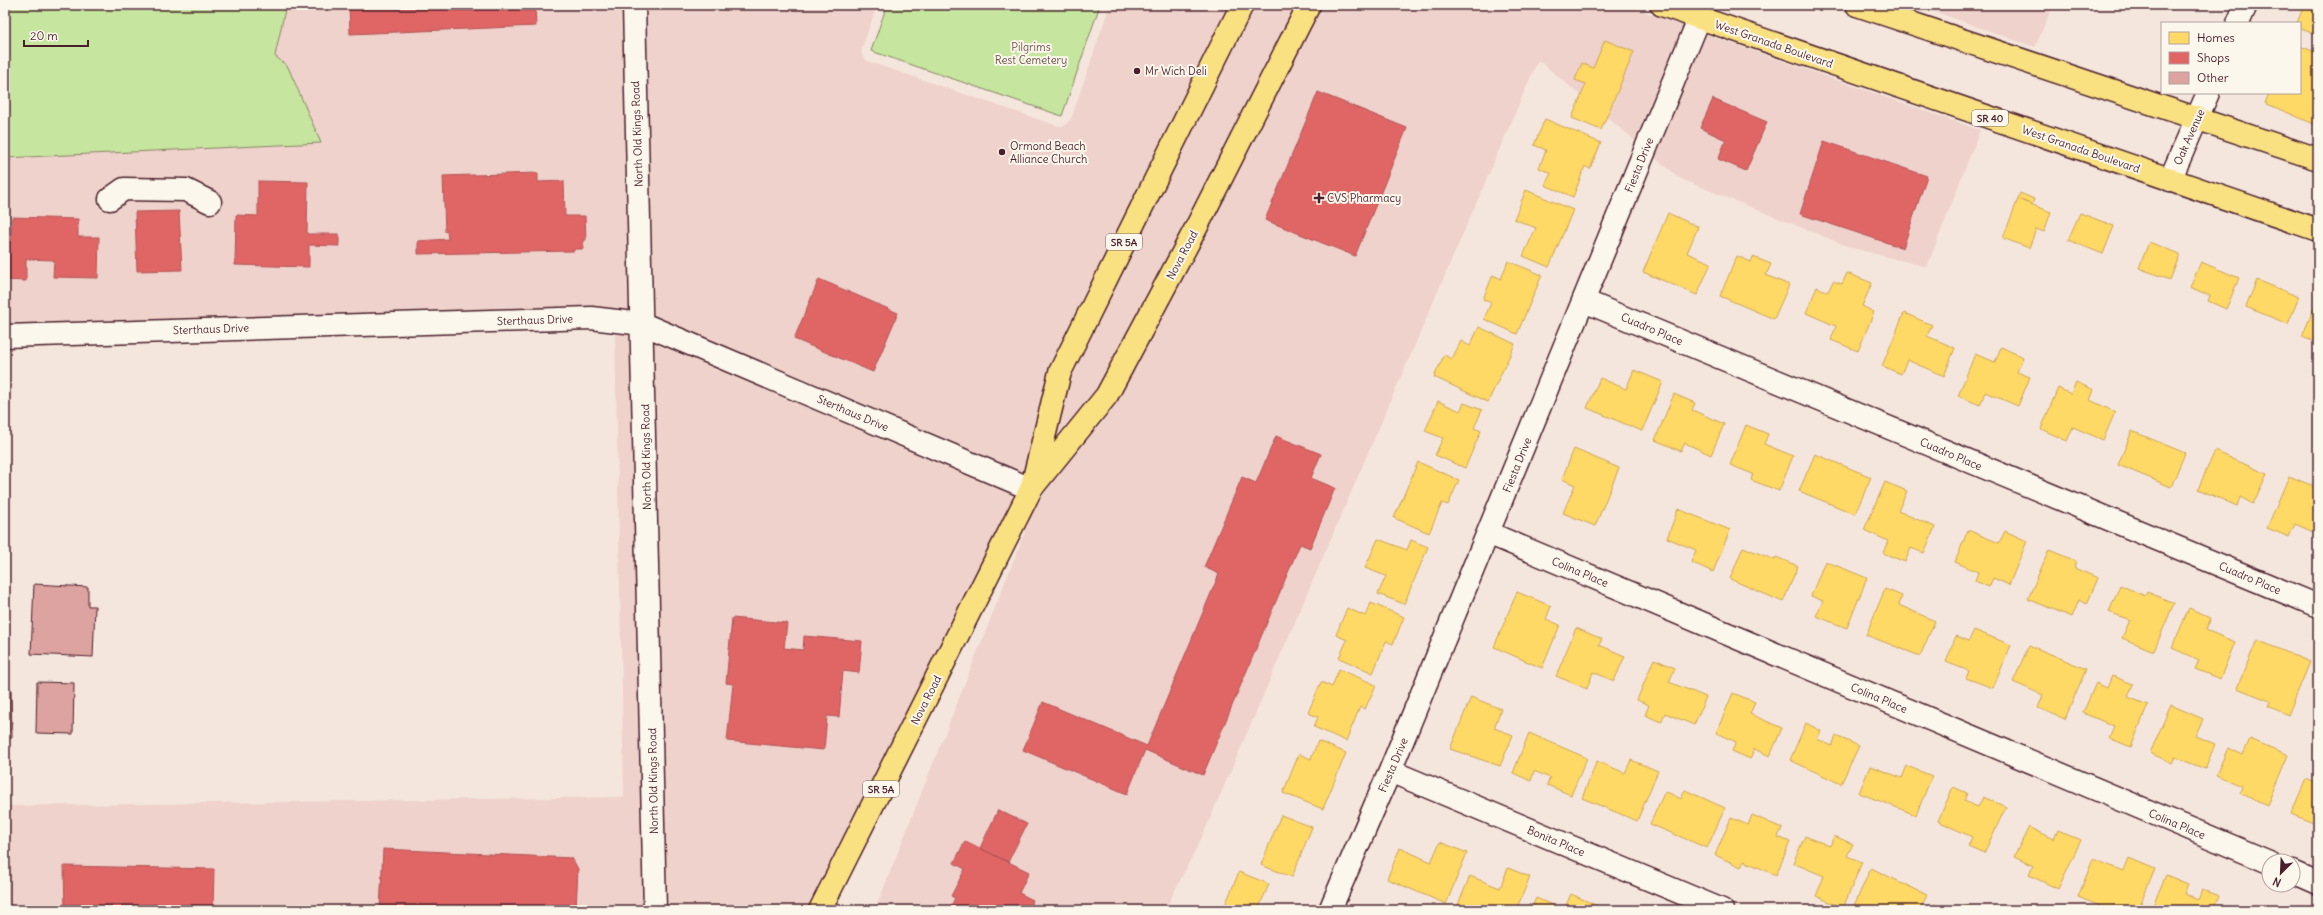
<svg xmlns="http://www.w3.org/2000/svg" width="2323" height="915" viewBox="0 0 2323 915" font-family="Delius,sans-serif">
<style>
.built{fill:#eed2cb}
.green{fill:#c6e59e;stroke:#888264}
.homes{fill:#ffd966;stroke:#c9a154}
.shops{fill:#e06666;stroke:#b35154}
.building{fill:#dda3a0;stroke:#4a1f2b}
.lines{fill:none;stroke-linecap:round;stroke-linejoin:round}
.minor-casing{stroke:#4a1f2b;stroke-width:25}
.major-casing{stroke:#4a1f2b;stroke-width:25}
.minor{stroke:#fbf7ec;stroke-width:22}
.major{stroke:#f9e181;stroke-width:22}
.poi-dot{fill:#4a1f2b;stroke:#fbf7ec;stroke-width:1.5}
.labels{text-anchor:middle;stroke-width:4;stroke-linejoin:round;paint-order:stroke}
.shield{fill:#fbf7ec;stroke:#7f6065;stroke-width:1}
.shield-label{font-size:10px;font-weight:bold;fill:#4a1f2b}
.street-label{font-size:11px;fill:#4a1f2b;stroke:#fbf7ec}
.park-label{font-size:11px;fill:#695048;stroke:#fbf7ec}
.poi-label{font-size:11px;fill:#4a1f2b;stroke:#fbf7ec;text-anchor:start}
</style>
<rect width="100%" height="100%" fill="#f5e6dd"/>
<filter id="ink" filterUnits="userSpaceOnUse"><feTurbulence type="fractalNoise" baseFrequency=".025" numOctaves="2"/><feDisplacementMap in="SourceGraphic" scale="8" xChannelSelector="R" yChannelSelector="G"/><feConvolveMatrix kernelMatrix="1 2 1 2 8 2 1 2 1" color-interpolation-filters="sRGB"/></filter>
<g filter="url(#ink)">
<path class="built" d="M 286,5 L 622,5 L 631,310 L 592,306 L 5,324 L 5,158 L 320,143 L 288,67 L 275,56 Z
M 645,5 L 877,5 L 862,48 L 862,55 L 867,61 L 1058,126 L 1064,126 L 1071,119 L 1110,5 L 1230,5 L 1051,367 L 1024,473 L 654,316 Z
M 1255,5 L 1297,5 L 1187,223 L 1098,389 L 1054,443 L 1071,376 Z
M 1321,5 L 1626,5 L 1684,26 L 1637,142 L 1538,60 L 1202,837 L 1165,910 L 875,910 L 1036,504 L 1039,503 L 1041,494 L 1116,401 L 1206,234 Z
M 1916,5 L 2053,5 L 2035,47 Z
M 1705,34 L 1980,130 L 1927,267 L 1852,248 L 1681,179 L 1654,157 Z
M 615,333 L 632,336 L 644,910 L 5,910 L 5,806 L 624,797 Z
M 654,343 L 1016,496 L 807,910 L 667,910 Z"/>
<path class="green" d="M 5,5 L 286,5 L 275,56 L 288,67 L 321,143 L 5,158 Z
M 887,5 L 1100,5 L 1062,116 L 871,51 Z"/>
<path class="homes" d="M 2304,5 L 2318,5 L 2318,36 L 2300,28 L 2300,23 L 2297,23 Z
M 1605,40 L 1634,52 L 1601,130 L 1572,118 L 1586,84 L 1575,80 L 1582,63 L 1593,68 Z
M 2300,46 L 2318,53 L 2318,114 L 2314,124 L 2265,103 L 2269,93 L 2300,93 Z
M 1545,119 L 1601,143 L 1590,169 L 1585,166 L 1573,197 L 1545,185 L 1551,173 L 1539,168 L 1546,150 L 1534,145 Z
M 1526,190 L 1573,210 L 1549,267 L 1523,256 L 1536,228 L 1514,219 Z
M 2020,193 L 2034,199 L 2032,205 L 2018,199 Z
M 2018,199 L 2051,212 L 2044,232 L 2036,229 L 2029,248 L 2003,238 Z
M 1668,213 L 1698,227 L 1687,253 L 1711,263 L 1697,295 L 1643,272 Z
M 2080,213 L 2114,226 L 2103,254 L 2068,240 Z
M 2149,242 L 2180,254 L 2170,280 L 2139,268 Z
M 1737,256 L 1751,262 L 1753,257 L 1771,264 L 1766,275 L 1789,285 L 1774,319 L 1720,296 Z
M 1508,261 L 1542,275 L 1517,334 L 1484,319 L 1491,303 L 1483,299 L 1493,275 L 1501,279 Z
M 2201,262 L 2239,278 L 2226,309 L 2208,301 L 2210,296 L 2190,287 Z
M 1847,273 L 1872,283 L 1862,306 L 1874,312 L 1858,351 L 1831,340 L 1836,326 L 1806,313 L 1817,287 L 1828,292 L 1833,281 L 1842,284 Z
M 2257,280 L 2299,297 L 2288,324 L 2246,307 Z
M 2318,298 L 2318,343 L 2302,337 Z
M 1904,313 L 1932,325 L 1927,336 L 1955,348 L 1944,376 L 1907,360 L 1901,374 L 1882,366 Z
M 1479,327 L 1515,344 L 1488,402 L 1434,377 L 1444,355 L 1452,359 L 1461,341 L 1470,346 Z
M 2001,347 L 2023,357 L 2017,372 L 2030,377 L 2018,406 L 1985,392 L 1980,405 L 1958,396 L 1975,354 L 1995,362 Z
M 1634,370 L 1663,382 L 1642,431 L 1587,408 L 1600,378 L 1626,389 Z
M 2076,382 L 2094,390 L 2090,400 L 2115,412 L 2103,440 L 2073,427 L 2067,441 L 2041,429 L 2058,388 L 2071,394 Z
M 1674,394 L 1695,403 L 1692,410 L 1724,424 L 1711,455 L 1685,443 L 1681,451 L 1655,440 Z
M 1438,401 L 1460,411 L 1464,403 L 1482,410 L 1474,428 L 1481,431 L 1465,468 L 1435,455 L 1443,438 L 1425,431 Z
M 1746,425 L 1768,434 L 1764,444 L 1793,456 L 1779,491 L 1751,480 L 1753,474 L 1730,465 Z
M 2132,431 L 2185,453 L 2171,487 L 2118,465 Z
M 1574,449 L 1619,468 L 1595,526 L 1563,513 L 1575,485 L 1562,479 Z
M 2215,451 L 2267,474 L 2253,504 L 2240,497 L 2237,506 L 2198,489 Z
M 1815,454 L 1871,477 L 1855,514 L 1799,491 Z
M 1418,462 L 1459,480 L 1448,505 L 1442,503 L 1429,533 L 1394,518 Z
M 2289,476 L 2318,488 L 2318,534 L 2295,524 L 2289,537 L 2267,528 Z
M 1885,482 L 1907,491 L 1898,511 L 1935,527 L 1924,553 L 1911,548 L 1905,562 L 1883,553 L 1888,541 L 1864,530 Z
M 1678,509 L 1730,530 L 1713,572 L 1691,562 L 1696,550 L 1667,538 Z
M 1968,530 L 1999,543 L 2005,531 L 2027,541 L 2009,585 L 1993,578 L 1989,587 L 1975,581 L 1978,572 L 1955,562 Z
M 1378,539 L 1407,550 L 1411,540 L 1428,547 L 1404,604 L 1378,594 L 1386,576 L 1365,568 Z
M 1743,547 L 1775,560 L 1776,557 L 1798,566 L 1783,602 L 1730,579 Z
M 2049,550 L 2076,561 L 2074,568 L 2098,578 L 2087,604 L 2079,600 L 2072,617 L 2028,599 Z
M 1825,561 L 1867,578 L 1847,628 L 1816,616 L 1823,601 L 1811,596 Z
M 2120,585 L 2145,596 L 2147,592 L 2174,603 L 2154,651 L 2122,638 L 2130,620 L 2109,612 Z
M 1885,589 L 1902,596 L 1899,605 L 1935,621 L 1920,656 L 1866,635 Z
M 1517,592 L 1551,606 L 1546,619 L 1560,625 L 1542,668 L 1494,647 Z
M 1371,603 L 1404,617 L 1393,644 L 1386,641 L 1373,673 L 1339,658 L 1347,640 L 1336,635 L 1347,608 L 1365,616 Z
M 2189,608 L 2211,618 L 2206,630 L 2235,642 L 2220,679 L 2195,669 L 2199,660 L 2172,648 Z
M 1576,628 L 1602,639 L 1599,645 L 1625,656 L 1614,681 L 1593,672 L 1587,689 L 1556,676 Z
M 1974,630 L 2011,645 L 1993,688 L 1966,678 L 1969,671 L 1946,662 L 1956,636 L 1969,641 Z
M 2257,640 L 2310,662 L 2288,715 L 2268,706 L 2270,701 L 2237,688 Z
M 2029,645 L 2086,669 L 2065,719 L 2038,708 L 2043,695 L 2013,682 Z
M 1654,659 L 1675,668 L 1669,682 L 1706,697 L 1694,725 L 1665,713 L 1661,722 L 1645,715 L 1649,705 L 1637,700 Z
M 1339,669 L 1376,685 L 1365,709 L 1360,707 L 1346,741 L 1314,727 L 1318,717 L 1308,713 L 1321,682 L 1332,687 Z
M 2112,676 L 2133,684 L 2128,697 L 2148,705 L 2131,747 L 2109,738 L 2114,726 L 2083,713 L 2096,683 L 2107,688 Z
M 1733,693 L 1755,702 L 1750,714 L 1782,728 L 1770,756 L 1754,749 L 1750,759 L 1732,751 L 1736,742 L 1716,733 Z
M 1471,697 L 1501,709 L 1494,728 L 1513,735 L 1500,766 L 1450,749 Z
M 2171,705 L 2203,719 L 2195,736 L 2215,744 L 2205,769 L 2175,757 L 2172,763 L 2150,753 Z
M 1806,723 L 1821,731 L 1817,739 L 1832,746 L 1836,736 L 1859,746 L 1841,784 L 1790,760 Z
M 1529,733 L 1587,758 L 1571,795 L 1547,785 L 1550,778 L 1534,771 L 1531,781 L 1513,773 Z
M 2250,739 L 2288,755 L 2267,805 L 2240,793 L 2242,786 L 2216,775 L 2228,748 L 2243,755 Z
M 1318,741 L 1346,753 L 1323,809 L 1283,793 L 1299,754 L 1311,759 Z
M 1631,760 L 1658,771 L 1637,821 L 1582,798 L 1597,761 L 1625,773 Z
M 1870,766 L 1902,778 L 1907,766 L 1932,776 L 1916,815 L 1859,793 Z
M 2306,779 L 2318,784 L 2318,825 L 2291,814 Z
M 1953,787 L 1967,793 L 1964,801 L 1978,807 L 1983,797 L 2006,807 L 1984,853 L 1968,846 L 1972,837 L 1938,821 Z
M 1685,790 L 1725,808 L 1707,848 L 1650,824 L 1665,791 L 1681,799 Z
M 1281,815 L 1312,827 L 1292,877 L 1261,865 Z
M 1752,815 L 1782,828 L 1778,837 L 1790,842 L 1776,875 L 1744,861 L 1741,867 L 1715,855 L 1731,818 L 1748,825 Z
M 2029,827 L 2054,839 L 2058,830 L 2081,840 L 2058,889 L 2029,875 L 2033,866 L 2014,857 Z
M 1805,836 L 1830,846 L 1834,836 L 1853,844 L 1847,856 L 1862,862 L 1843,908 L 1816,896 L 1824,876 L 1793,863 Z
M 1440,842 L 1467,853 L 1446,904 L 1387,879 L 1400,848 L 1431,862 Z
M 2129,858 L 2155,869 L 2138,910 L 2110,910 L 2078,897 L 2093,859 L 2124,871 Z
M 1508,868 L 1530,877 L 1516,910 L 1464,910 L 1457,907 L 1470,876 L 1500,888 Z
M 1871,868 L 1927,895 L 1920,910 L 1852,910 Z
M 1239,872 L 1269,884 L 1258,910 L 1223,910 Z
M 2166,875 L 2188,884 L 2184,894 L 2198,900 L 2202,890 L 2219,896 L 2213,910 L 2151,910 Z
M 1571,894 L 1602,908 L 1601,910 L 1531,910 L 1536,898 L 1564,910 Z
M 1934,904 L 1947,910 L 1932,910 Z
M 1967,905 L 1979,910 L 1964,910 Z"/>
<path class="shops" d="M 349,5 L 535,5 L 536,26 L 350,34 Z
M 1173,5 L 1184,5 L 1182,10 L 1172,7 Z
M 1318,92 L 1407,128 L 1355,256 L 1265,220 Z
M 1713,99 L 1767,122 L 1746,171 L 1718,159 L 1726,140 L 1700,128 Z
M 1824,141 L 1927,176 L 1903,248 L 1800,214 Z
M 538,173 L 538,182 L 564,181 L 565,216 L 585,216 L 586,240 L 583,240 L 583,249 L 574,249 L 574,251 L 418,254 L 418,241 L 448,239 L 447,231 L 445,232 L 443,176 Z
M 258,181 L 308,182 L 307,234 L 339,234 L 339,246 L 309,245 L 309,267 L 235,265 L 236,215 L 258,216 Z
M 179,211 L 182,270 L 137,271 L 135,212 Z
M 12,217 L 78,219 L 78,237 L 99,237 L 98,278 L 53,277 L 54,260 L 26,259 L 26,281 L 5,280 L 5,239 L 11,240 Z
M 819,279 L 898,313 L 873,372 L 794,339 Z
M 1276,436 L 1321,454 L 1311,478 L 1335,488 L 1310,548 L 1300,544 L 1203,775 L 1145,750 L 1127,794 L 1023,750 L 1043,702 L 1147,746 L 1219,574 L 1204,567 L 1242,477 L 1256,483 Z
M 732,618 L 787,623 L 784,648 L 803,650 L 804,636 L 862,641 L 859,673 L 843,671 L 839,717 L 827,716 L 824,750 L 727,741 L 733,684 L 726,683 Z
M 998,810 L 1027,824 L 1008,862 L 980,848 Z
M 965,841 L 1029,872 L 1019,893 L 1033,900 L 1028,910 L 949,910 L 955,898 L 951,896 L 965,869 L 954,863 Z
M 383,849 L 572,858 L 578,869 L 576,910 L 380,910 Z
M 64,866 L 214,869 L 213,910 L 65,910 Z"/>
<path class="building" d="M 34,584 L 88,587 L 88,606 L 95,606 L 93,657 L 31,654 Z
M 37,682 L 74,683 L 73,734 L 36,733 Z
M 5,689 L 11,689 L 12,738 L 5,738 L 6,756 L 5,756 Z"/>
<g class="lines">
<g class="minor-casing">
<path id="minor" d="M 634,5 L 655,910
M 2238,23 L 2246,5
M 2170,180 L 2208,93
M 110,199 L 124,189 L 186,190 L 210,202
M 1584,301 L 2318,606
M 5,336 L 591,318 L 643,324 L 1031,489
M 1488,533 L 2269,862
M 1390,771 L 1722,910
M 2293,872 L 2318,883
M 1330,910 L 1390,771 L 1699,19"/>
</g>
<g class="major-casing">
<path id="major" d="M 1662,5 L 2318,230
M 1857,5 L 2318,159
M 1033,482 L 1060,372 L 1242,5
M 820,910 L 1031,489 L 1107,395 L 1196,228 L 1309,5"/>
</g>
<use href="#minor" class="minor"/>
<use href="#major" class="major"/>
</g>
</g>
<g class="poi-dot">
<circle cx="1137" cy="71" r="4"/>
<circle cx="1002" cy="152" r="4"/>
<path d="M1317 192h4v4h4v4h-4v4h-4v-4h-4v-4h4z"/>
</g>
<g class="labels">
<g class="shield">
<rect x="1972" y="110" width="36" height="16" rx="3"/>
<rect x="1106" y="234" width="36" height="16" rx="3"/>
<rect x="863" y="781" width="36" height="16" rx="3"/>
</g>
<g class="shield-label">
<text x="1990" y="122">SR 40</text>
<text x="1124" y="246">SR 5A</text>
<text x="881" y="793">SR 5A</text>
</g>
<g class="street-label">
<text transform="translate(1774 44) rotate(19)" y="4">West Granada Boulevard</text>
<text transform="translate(637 134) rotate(-92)" y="4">North Old Kings Road</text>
<text transform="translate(2189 137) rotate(-66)" y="4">Oak Avenue</text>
<text transform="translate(2081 149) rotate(19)" y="4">West Granada Boulevard</text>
<text transform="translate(1639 165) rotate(-68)" y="4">Fiesta Drive</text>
<text transform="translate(1182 255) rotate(-62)" y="4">Nova Road</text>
<text transform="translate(535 320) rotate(-2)" y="4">Sterthaus Drive</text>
<text transform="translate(211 329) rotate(-2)" y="4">Sterthaus Drive</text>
<text transform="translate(1652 329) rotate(23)" y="4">Cuadro Place</text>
<text transform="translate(853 413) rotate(23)" y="4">Sterthaus Drive</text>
<text transform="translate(1951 454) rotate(23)" y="4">Cuadro Place</text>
<text transform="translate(646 457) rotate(-91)" y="4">North Old Kings Road</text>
<text transform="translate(1517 465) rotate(-68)" y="4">Fiesta Drive</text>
<text transform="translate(1580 572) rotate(23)" y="4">Colina Place</text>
<text transform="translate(2250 578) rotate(23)" y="4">Cuadro Place</text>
<text transform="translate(1879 698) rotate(23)" y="4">Colina Place</text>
<text transform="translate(926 700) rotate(-63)" y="4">Nova Road</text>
<text transform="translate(1393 765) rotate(-67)" y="4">Fiesta Drive</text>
<text transform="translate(653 781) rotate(-91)" y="4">North Old Kings Road</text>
<text transform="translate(2177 824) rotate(23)" y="4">Colina Place</text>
<text transform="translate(1556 841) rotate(23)" y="4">Bonita Place</text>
</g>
<g class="park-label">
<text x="1031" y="51">Pilgrims<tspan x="1031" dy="13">Rest Cemetery</tspan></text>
</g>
<g class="poi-label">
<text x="1145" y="75">Mr Wich Deli</text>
<text x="1010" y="150">Ormond Beach<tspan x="1010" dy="13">Alliance Church</tspan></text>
<text x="1327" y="202">CVS Pharmacy</text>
</g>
</g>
<rect width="2323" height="915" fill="none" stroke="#fbf7ec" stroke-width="20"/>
<rect x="10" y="10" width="2303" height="895" fill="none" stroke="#4a1f2b" stroke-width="1.5" filter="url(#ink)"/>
<rect x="2161" y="22" width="140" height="72" fill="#fbf7ec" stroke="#b4a19f"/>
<rect x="2169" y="32" width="20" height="12" fill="#ffd966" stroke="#b4a19f"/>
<text x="2197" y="42" font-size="12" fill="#4a1f2b">Homes</text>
<rect x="2169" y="52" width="20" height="12" fill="#e06666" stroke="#b4a19f"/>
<text x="2197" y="62" font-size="12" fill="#4a1f2b">Shops</text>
<rect x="2169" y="72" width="20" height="12" fill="#dda3a0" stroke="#b4a19f"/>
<text x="2197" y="82" font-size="12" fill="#4a1f2b">Other</text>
<g transform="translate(2281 873) rotate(204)"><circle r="19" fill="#fbf7ec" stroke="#b4a19f"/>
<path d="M0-3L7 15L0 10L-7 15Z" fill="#4a1f2b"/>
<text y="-6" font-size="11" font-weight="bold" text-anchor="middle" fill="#4a1f2b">N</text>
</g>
<path d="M24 40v6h64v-6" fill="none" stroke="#4a1f2b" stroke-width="2"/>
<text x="30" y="40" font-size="12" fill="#4a1f2b" stroke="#fbf7ec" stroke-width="3" paint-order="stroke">20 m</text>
</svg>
